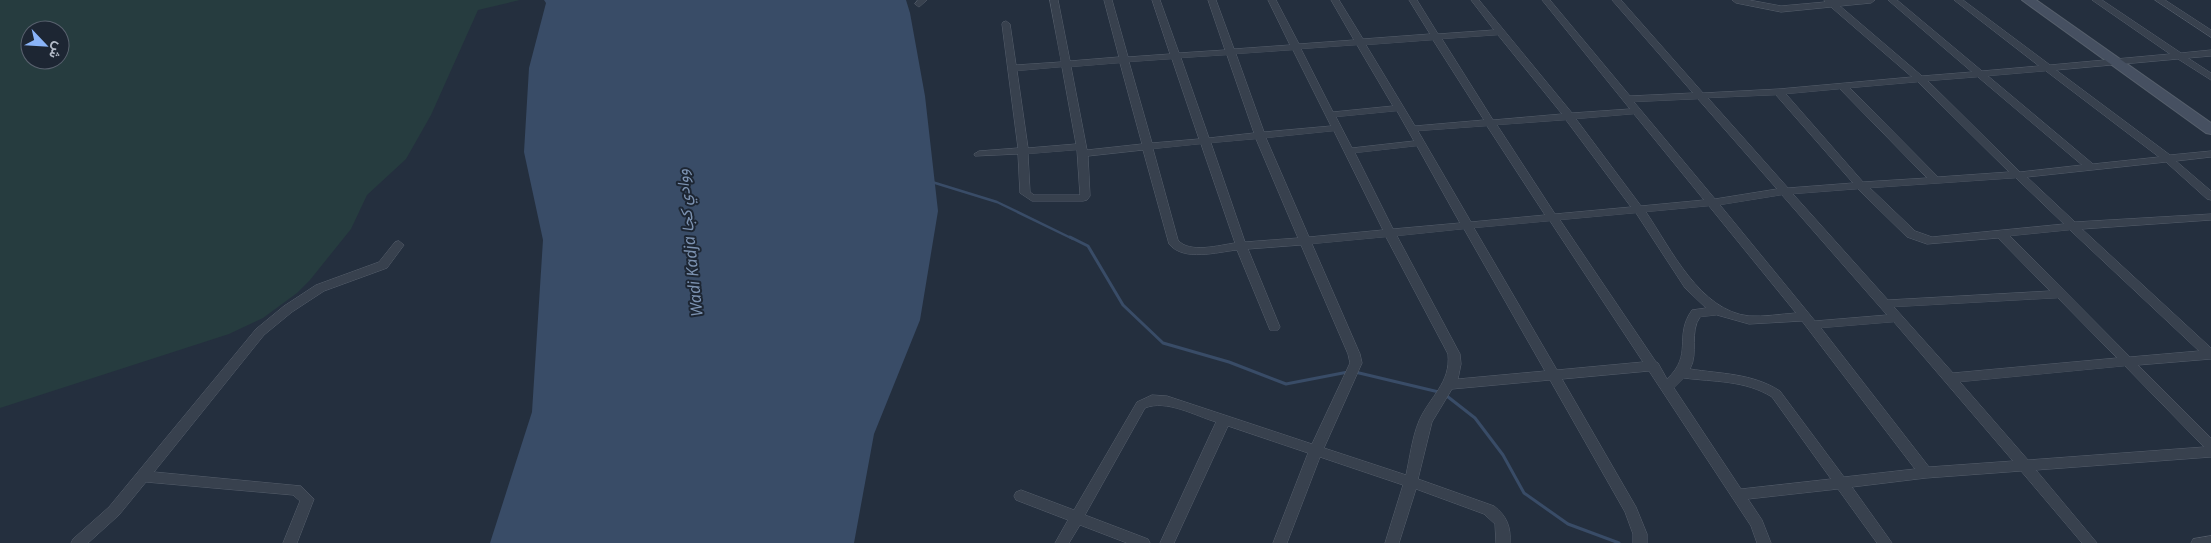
<svg xmlns="http://www.w3.org/2000/svg" width="2211" height="543" viewBox="0 0 2211 543" font-family="'Noto Sans',Vazirmatn,sans-serif">
<style>
.green{fill:#263c3f;fill-rule:evenodd}
.water{fill:#394c67}
.lines{fill:none;stroke-linecap:round;stroke-linejoin:round}
.stream-far1{stroke:#394c67;stroke-width:2.5}
.stream{stroke:#394c67;stroke-width:3}
.minor-casing{stroke:#565f6c;stroke-width:1}
.secondary-casing{stroke:#565f6c;stroke-width:2}
.minor{fill:#38414e;fill-rule:evenodd}
.secondary{fill:#465061;fill-rule:evenodd}
.labels{text-anchor:middle;stroke-width:4;stroke-linejoin:round;paint-order:stroke}
.water-label{font-size:16px;font-style:italic;fill:#7c92b1;stroke:#1d2633}
</style>
<rect width="100%" height="100%" fill="#242f3e"/>
<path class="green" d="M 0,0 L 520,0 L 478,10 L 431,115 L 406,159 L 367,195 L 351,229 L 310,280 L 297,293 L 263,318 L 229,334 L 0,408 ZM 30,30 L 60,30 L 60,60 L 30,60 Z"/>
<path class="water" d="M 544,0 L 906,0 L 910,13 L 925,96 L 938,211 L 920,320 L 874,434 L 854,543 L 490,543 L 532,412 L 543,240 L 524,152 L 529,68 L 546,3 Z"/>
<g class="lines">
<path class="stream-far1" d="M 932,182 L 997,202 L 1073,239"/>
<path class="stream" d="M 1070,237 L 1088,246 L 1123,305 L 1163,343 L 1229,362 L 1286,384 L 1348,372
M 1355,372 L 1443,393 L 1475,418 L 1503,455 L 1524,493 L 1568,524 L 1619,543"/>
<g class="minor-casing">
<path id="minor" d="M 918,0 L 927,0 L 919,7 L 915,4 Z
M 1050,0 L 1058,0 L 1070,61 L 1119,57 L 1104,0 L 1112,0 L 1128,57 L 1170,54 L 1152,0 L 1160,0 L 1179,53 L 1225,50 L 1208,0 L 1216,0 L 1234,49 L 1290,45 L 1268,0 L 1276,0 L 1299,44 L 1354,40 L 1331,0 L 1339,0 L 1363,39 L 1430,34 L 1409,0 L 1417,0 L 1438,34 L 1494,30 L 1471,0 L 1479,0 L 1572,113 L 1630,109 L 1542,0 L 1550,0 L 1630,96 L 1693,93 L 1612,0 L 1621,0 L 1703,93 L 1779,89 L 1912,77 L 1831,7 L 1781,12 L 1736,3 L 1732,0 L 1749,0 L 1781,6 L 1825,2 L 1824,0 L 1875,0 L 1871,3 L 1840,6 L 1922,76 L 1972,72 L 1888,0 L 1897,0 L 1982,71 L 2039,66 L 1954,0 L 1963,0 L 2050,65 L 2170,54 L 2092,0 L 2102,0 L 2181,53 L 2211,50 L 2211,56 L 2188,58 L 2211,73 L 2211,80 L 2178,59 L 2056,70 L 2170,155 L 2211,151 L 2211,157 L 2176,161 L 2211,191 L 2211,200 L 2207,199 L 2166,162 L 2027,177 L 2075,222 L 2211,214 L 2211,220 L 2082,229 L 2211,348 L 2211,359 L 2138,365 L 2211,438 L 2211,457 L 2036,470 L 2097,543 L 2082,543 L 2021,471 L 1926,478 L 1852,487 L 1892,543 L 1877,543 L 1838,489 L 1748,499 L 1762,520 L 1771,543 L 1757,543 L 1751,526 L 1649,371 L 1562,379 L 1636,507 L 1647,534 L 1647,543 L 1633,543 L 1633,534 L 1625,512 L 1550,380 L 1452,389 L 1432,422 L 1418,479 L 1494,506 C 1507,516 1511,527 1510,543 L 1496,543 L 1495,524 L 1484,514 L 1416,489 L 1399,543 L 1385,543 L 1403,485 L 1320,457 L 1287,543 L 1273,543 L 1308,453 L 1228,426 L 1174,543 L 1160,543 L 1216,422 C 1196,416 1166,399 1145,408 L 1085,515 L 1148,539 L 1150,543 L 1127,543 L 1080,525 L 1069,543 L 1055,543 L 1068,520 L 1016,500 L 1014,496 L 1016,492 L 1021,490 L 1074,510 L 1137,402 L 1152,395 L 1167,396 L 1312,444 L 1350,363 L 1348,354 L 1301,245 L 1248,249 L 1280,327 L 1278,330 L 1270,330 L 1237,250 C 1217,252 1184,262 1169,244 L 1143,150 L 1088,156 L 1090,196 L 1087,200 L 1083,201 L 1032,201 L 1020,193 L 1018,154 L 975,156 L 974,154 L 979,151 L 1018,148 L 1002,24 L 1003,22 L 1006,21 L 1010,24 L 1016,65 L 1061,62 ZM 1498,35 L 1562,114 L 1493,120 L 1442,39 ZM 1433,40 L 1484,120 L 1415,126 L 1366,45 ZM 1357,45 L 1393,106 L 1333,112 L 1301,49 ZM 1293,50 L 1331,126 L 1264,132 L 1236,54 ZM 1227,55 L 1254,133 L 1209,138 L 1181,58 ZM 1172,59 L 1199,139 L 1152,143 L 1129,62 ZM 1120,63 L 1142,144 L 1087,150 L 1071,67 ZM 1062,67 L 1076,144 L 1028,148 L 1017,71 ZM 2046,71 L 2159,157 L 2093,164 L 1988,76 ZM 1978,77 L 2082,165 L 2020,172 L 1928,81 ZM 1918,82 L 2009,172 L 1938,177 L 1850,88 ZM 1840,89 L 1927,178 L 1863,182 L 1786,94 ZM 1776,95 L 1853,183 L 1788,188 L 1708,98 ZM 1698,99 L 1777,189 L 1715,199 L 1634,102 ZM 1397,111 L 1414,141 L 1352,148 L 1336,117 ZM 1634,114 L 1704,200 L 1641,206 L 1576,119 ZM 1566,120 L 1631,207 L 1555,214 L 1497,125 ZM 1487,126 L 1545,215 L 1471,222 L 1418,131 ZM 1334,131 L 1383,230 L 1309,237 L 1266,138 ZM 1256,139 L 1298,238 L 1245,242 L 1211,143 ZM 1201,144 L 1235,243 C 1220,245 1189,254 1178,240 L 1153,149 ZM 1417,146 L 1460,223 L 1393,229 L 1355,153 ZM 1077,150 L 1080,195 L 1034,195 L 1030,192 L 1028,154 ZM 2016,178 L 2064,224 L 1932,237 L 1915,231 L 1870,188 ZM 1858,189 L 1907,237 L 1927,244 L 1998,238 L 2050,291 L 1888,300 L 1793,194 ZM 1782,195 L 1887,315 L 1815,321 L 1720,205 ZM 1709,206 L 1796,313 C 1781,314 1764,317 1749,316 C 1700,311 1671,249 1646,212 ZM 1636,213 L 1685,288 L 1706,308 L 1692,310 C 1673,337 1694,354 1667,379 L 1658,363 L 1656,362 L 1560,220 ZM 1550,221 L 1643,362 L 1557,370 L 1474,228 ZM 1464,229 L 1545,371 L 1458,379 L 1461,364 L 1460,354 L 1397,236 ZM 2070,230 L 2199,351 L 2130,357 L 2010,236 ZM 1386,237 L 1448,354 C 1451,383 1430,396 1419,421 C 1412,438 1410,457 1406,475 L 1324,448 L 1362,363 L 1360,354 L 1312,244 ZM 2058,298 L 2117,358 L 1953,373 L 1894,307 ZM 1717,315 L 1749,324 L 1802,321 L 1915,469 L 1844,477 L 1780,391 C 1752,373 1721,374 1690,369 C 1699,353 1689,332 1700,317 ZM 1894,322 L 2013,461 L 1929,467 L 1821,328 ZM 2125,366 L 2204,447 L 2028,460 L 1960,382 ZM 1684,378 C 1714,382 1745,380 1772,397 L 1831,479 L 1741,489 L 1674,388 Z
M 2155,0 L 2165,0 L 2211,30 L 2211,37 Z
M 399,241 L 404,245 L 387,268 L 324,291 L 292,312 L 264,335 L 154,472 L 301,486 L 314,499 L 297,543 L 283,543 L 300,501 L 293,495 L 146,482 L 119,515 L 88,543 L 71,543 L 73,539 L 109,507 L 256,329 L 284,306 L 316,285 L 379,262 L 395,242 Z
M 2211,536 L 2211,543 L 2191,543 L 2193,539 Z"/>
</g>
<g class="secondary-casing">
<path id="secondary" d="M 2022,0 L 2036,0 L 2211,123 L 2211,134 L 2206,133 Z"/>
</g>
<use href="#minor" class="minor"/>
<use href="#secondary" class="secondary"/>
</g>
<g class="labels">
<g class="water-label">
<text transform="translate(689 243) rotate(-96)" y="6">Wadi Kadja ووادي كجا</text>
</g>
</g>
<g transform="translate(45 45) rotate(115)"><circle r="24" fill="#1d2633" stroke="#59626f"/>
<path d="M0-4L9 19L0 12L-9 19Z" fill="#8ab4f8"/>
<text y="-8" font-size="14" font-weight="bold" text-anchor="middle" fill="#b4bcc9">ش</text>
</g>
</svg>
